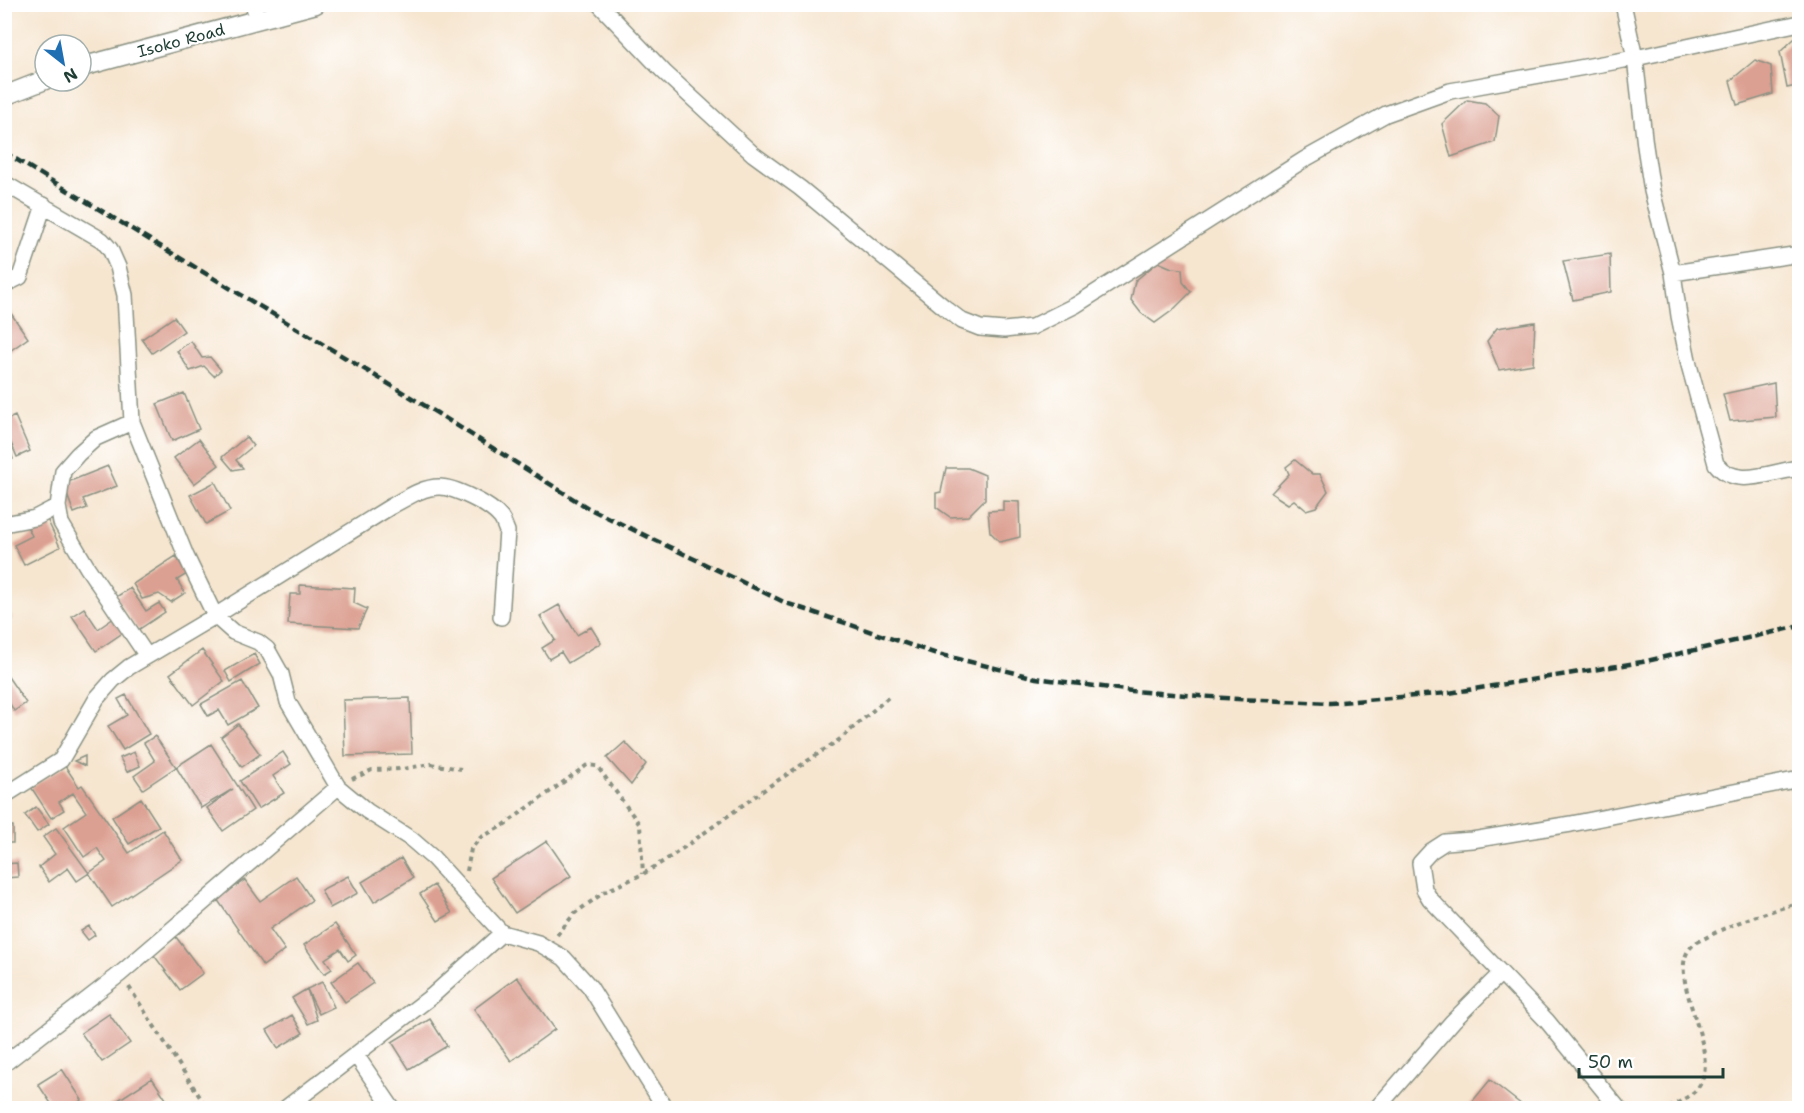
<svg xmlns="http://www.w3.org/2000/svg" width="1804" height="1113" viewBox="0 0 1804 1113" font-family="'Shantell Sans',sans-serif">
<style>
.building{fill:#dca092}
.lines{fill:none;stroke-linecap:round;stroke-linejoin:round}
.minor-casing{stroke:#8a9182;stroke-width:18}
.tertiary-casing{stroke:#8a9182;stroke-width:21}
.path{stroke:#8a9182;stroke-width:4;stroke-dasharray:4.5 4.5;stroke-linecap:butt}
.minor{stroke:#fff;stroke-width:15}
.tertiary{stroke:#fff;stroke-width:18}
.rail{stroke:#1f3d34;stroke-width:4.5;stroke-dasharray:9 4.5;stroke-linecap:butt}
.labels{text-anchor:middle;stroke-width:4.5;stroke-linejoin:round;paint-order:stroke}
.street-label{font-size:16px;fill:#1f3d34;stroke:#fff}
</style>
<rect width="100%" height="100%" fill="#fff"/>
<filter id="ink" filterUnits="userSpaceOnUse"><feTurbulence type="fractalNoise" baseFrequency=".0167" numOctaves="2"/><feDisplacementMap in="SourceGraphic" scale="12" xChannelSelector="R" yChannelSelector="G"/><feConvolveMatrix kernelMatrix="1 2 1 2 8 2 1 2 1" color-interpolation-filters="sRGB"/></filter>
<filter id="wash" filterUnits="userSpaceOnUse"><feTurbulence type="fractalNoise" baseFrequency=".008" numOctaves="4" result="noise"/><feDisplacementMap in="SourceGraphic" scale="24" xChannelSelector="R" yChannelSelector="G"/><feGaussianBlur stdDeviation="1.35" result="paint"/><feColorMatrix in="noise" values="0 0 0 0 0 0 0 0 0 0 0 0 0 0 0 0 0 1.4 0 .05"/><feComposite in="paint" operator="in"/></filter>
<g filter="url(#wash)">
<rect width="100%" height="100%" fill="#f6e5cf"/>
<g id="blocks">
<path class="building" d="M 1794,39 L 1800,40 L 1800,85 L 1787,88 L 1780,52 Z
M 1755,60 L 1771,66 L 1773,94 L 1737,105 L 1730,81 Z
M 1467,100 L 1485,103 L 1499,116 L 1495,142 L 1451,157 L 1442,124 Z
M 1610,254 L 1611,292 L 1573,300 L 1563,261 Z
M 1158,262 L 1172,268 L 1182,269 L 1183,282 L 1191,292 L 1173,310 L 1155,323 L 1141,313 L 1131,300 L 1135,281 Z
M 10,312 L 28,338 L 7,353 L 4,348 L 4,315 Z
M 174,317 L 184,331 L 152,353 L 142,339 Z
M 1535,322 L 1533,364 L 1499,370 L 1487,341 L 1497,328 Z
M 191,341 L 202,358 L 210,357 L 221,370 L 214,376 L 204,366 L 190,371 L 177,351 Z
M 1774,383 L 1776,417 L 1730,421 L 1723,394 Z
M 184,393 L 199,429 L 172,441 L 157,404 Z
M 15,416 L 30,451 L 17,457 L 8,436 L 4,437 L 4,421 Z
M 246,437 L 253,446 L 236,460 L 243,468 L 233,470 L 222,457 Z
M 199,439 L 219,465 L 194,484 L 174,458 Z
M 9,446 L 13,459 L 4,462 L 4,447 Z
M 1295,460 L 1312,474 L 1320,474 L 1328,491 L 1316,507 L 1306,510 L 1294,500 L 1288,504 L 1271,493 L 1289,474 L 1286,467 Z
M 108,466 L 117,486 L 83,499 L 87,508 L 74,513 L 63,484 Z
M 946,468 L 968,468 L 985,475 L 985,499 L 968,516 L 950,517 L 936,507 L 936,493 L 941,492 Z
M 215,482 L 230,511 L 206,524 L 190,495 Z
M 1003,501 L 1019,502 L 1020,537 L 1000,542 L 990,532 L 988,511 L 1003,510 Z
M 47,519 L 60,547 L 24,565 L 14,545 L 32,536 L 28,528 Z
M 176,556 L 187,574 L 177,580 L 185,593 L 171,602 L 159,594 L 142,599 L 133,584 Z
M 300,585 L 355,588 L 354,603 L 367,609 L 358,628 L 288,624 L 290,594 L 300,594 Z
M 130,588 L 146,611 L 159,603 L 165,612 L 138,630 L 116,597 Z
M 4,605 L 12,618 L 4,623 Z
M 559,605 L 577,635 L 591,627 L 601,643 L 568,663 L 561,652 L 549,659 L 542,648 L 555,640 L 540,616 Z
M 84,608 L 98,629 L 114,618 L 124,632 L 96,651 L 72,616 Z
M 202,650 L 224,681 L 193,705 L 170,674 Z
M 254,654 L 260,664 L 231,682 L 225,671 Z
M 4,671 L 26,703 L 14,711 L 10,704 L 4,707 Z
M 242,681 L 258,708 L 228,725 L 219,710 L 208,716 L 201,704 Z
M 126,695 L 149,734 L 123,750 L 108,726 L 127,715 L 118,699 Z
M 410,698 L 412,754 L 345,756 L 343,700 Z
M 238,724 L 260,754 L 242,767 L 221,737 Z
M 155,736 L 176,767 L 143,789 L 134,776 L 155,761 L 144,743 Z
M 625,742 L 646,764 L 631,785 L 607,758 Z
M 211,744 L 253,810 L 223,831 L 207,808 L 233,789 L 201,808 L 176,767 Z
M 134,752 L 140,766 L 127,772 L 120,758 Z
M 283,752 L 291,764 L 273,776 L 284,793 L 258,809 L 240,781 Z
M 85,756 L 85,766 L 74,761 Z
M 65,766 L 79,787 L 82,785 L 129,853 L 163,830 L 182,860 L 112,907 L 89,873 L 106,861 L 97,848 L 84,857 L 64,827 L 86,812 L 73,793 L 59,802 L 64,810 L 51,818 L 31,787 Z
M 141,798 L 159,826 L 129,844 L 112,817 Z
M 36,807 L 49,824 L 37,832 L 25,815 Z
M 4,826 L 13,826 L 13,843 L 4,843 Z
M 56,828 L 89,873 L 77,881 L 68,868 L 49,882 L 39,867 L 55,854 L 43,837 Z
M 547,841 L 571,876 L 515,913 L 491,878 Z
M 401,858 L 413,878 L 374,902 L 362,882 Z
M 17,863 L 18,877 L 4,878 L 4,864 Z
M 296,876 L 312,900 L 270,929 L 285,950 L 263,966 L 217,899 L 245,880 L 260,901 Z
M 348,876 L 358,893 L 330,908 L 321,890 Z
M 434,885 L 452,913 L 438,921 L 420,894 Z
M 335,924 L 356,955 L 348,961 L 340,949 L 325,959 L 332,969 L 324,974 L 304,945 Z
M 89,926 L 95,935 L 88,940 L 81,931 Z
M 176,937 L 203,973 L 180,990 L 153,954 Z
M 358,963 L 373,983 L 345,1002 L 331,982 Z
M 517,977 L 555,1029 L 511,1061 L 474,1009 Z
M 322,982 L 334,1007 L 319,1014 L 307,989 Z
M 307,989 L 317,1020 L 308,1024 L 292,998 Z
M 109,1014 L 130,1043 L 102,1062 L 81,1033 Z
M 292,1015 L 303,1033 L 278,1048 L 267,1030 Z
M 430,1019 L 447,1046 L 409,1069 L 392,1042 Z
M 62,1069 L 82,1100 L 69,1108 L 54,1108 L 38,1084 Z
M 152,1078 L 166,1099 L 152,1108 L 106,1108 Z
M 1490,1080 L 1522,1105 L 1519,1108 L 1467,1108 Z"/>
</g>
</g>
<g filter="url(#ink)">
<use href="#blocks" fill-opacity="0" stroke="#8a9182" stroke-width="1.5"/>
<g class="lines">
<g class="minor-casing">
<path id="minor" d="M 253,4 L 258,20
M 599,4 L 664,72 L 753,154 L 800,188 L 944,307 L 962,321 L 980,328 L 1004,330 L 1032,327 L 1076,305 L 1305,159 L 1386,114 L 1450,91 L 1635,58 L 1800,23
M 1623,4 L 1635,58 L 1645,146 L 1652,191 L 1673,273 L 1679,316 L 1689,365 L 1716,464 C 1737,490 1771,471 1800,468
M 4,183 L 102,240 L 110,249 L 118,267 L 125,295 L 132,422 L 186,556 L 215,616 L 233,632 L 258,642 L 267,649 L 281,674 L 288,702 L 338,787 L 367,811 L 411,839 L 433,858 L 502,933 L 538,943 L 564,958 L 590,987 L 665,1108
M 1673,273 L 1800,254
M 4,285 L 20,277 L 44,205
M 132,422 L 96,438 L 78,454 L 63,471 L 58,506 L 61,523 L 87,567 L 147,656
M 4,524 L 35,518 L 58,506
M 4,796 L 61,760 L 97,698 L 113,680 L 129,667 L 215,616 L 390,507 C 405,499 422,487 439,487 C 455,487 491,505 501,518 C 504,522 505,527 507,531 L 501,617
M 1501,973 L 1547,1021 L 1618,1108
M 356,1055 L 392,1108
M 4,1064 L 120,974 L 338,787
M 286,1108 L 432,996 L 502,933
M 1377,1108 L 1453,1021 L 1501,973 L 1430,899 L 1424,889 L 1420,863 L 1431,851 L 1445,842 L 1472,840 L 1571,824 L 1800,779"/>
</g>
<g class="tertiary-casing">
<path id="tertiary" d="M 81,67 L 316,4
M 4,96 L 45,80"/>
</g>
<path class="path" d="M 352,779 L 372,770 L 402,769 L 431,764 L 461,769
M 467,871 L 471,849 L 480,838 L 504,825 L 587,765 L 597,766 L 640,825 L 643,874
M 557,935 L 575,913 L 606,891 L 643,874 L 672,856 L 771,785 L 839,740 L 891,695
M 129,987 L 207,1108
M 1669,1108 C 1677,1103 1689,1097 1696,1090 C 1728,1055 1660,974 1693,945 C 1697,941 1704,939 1709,936 C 1739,920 1767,913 1800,902"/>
<use href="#minor" class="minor"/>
<use href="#tertiary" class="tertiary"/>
<path class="rail" d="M 4,152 L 437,413 L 588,508 L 786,603 L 934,653 L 1036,678 L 1132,691 L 1238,699 L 1330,703 L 1449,693 L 1642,662 L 1800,626"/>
</g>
</g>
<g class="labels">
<g class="street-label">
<text transform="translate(181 40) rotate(-15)" y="6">Isoko Road</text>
</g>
</g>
<rect width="1804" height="1113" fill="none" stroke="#fff" stroke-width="24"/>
<g transform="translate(63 63) rotate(149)"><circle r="28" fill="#ffffff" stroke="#a5b1ae" stroke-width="1.5"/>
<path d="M0-4.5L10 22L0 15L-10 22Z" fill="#1f6fb2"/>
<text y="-9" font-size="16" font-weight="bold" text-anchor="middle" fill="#1f3d34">N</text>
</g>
<path d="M1579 1068v9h144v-9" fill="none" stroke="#1f3d34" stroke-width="3"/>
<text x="1588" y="1068" font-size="18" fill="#1f3d34" stroke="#ffffff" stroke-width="4.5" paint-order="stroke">50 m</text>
</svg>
